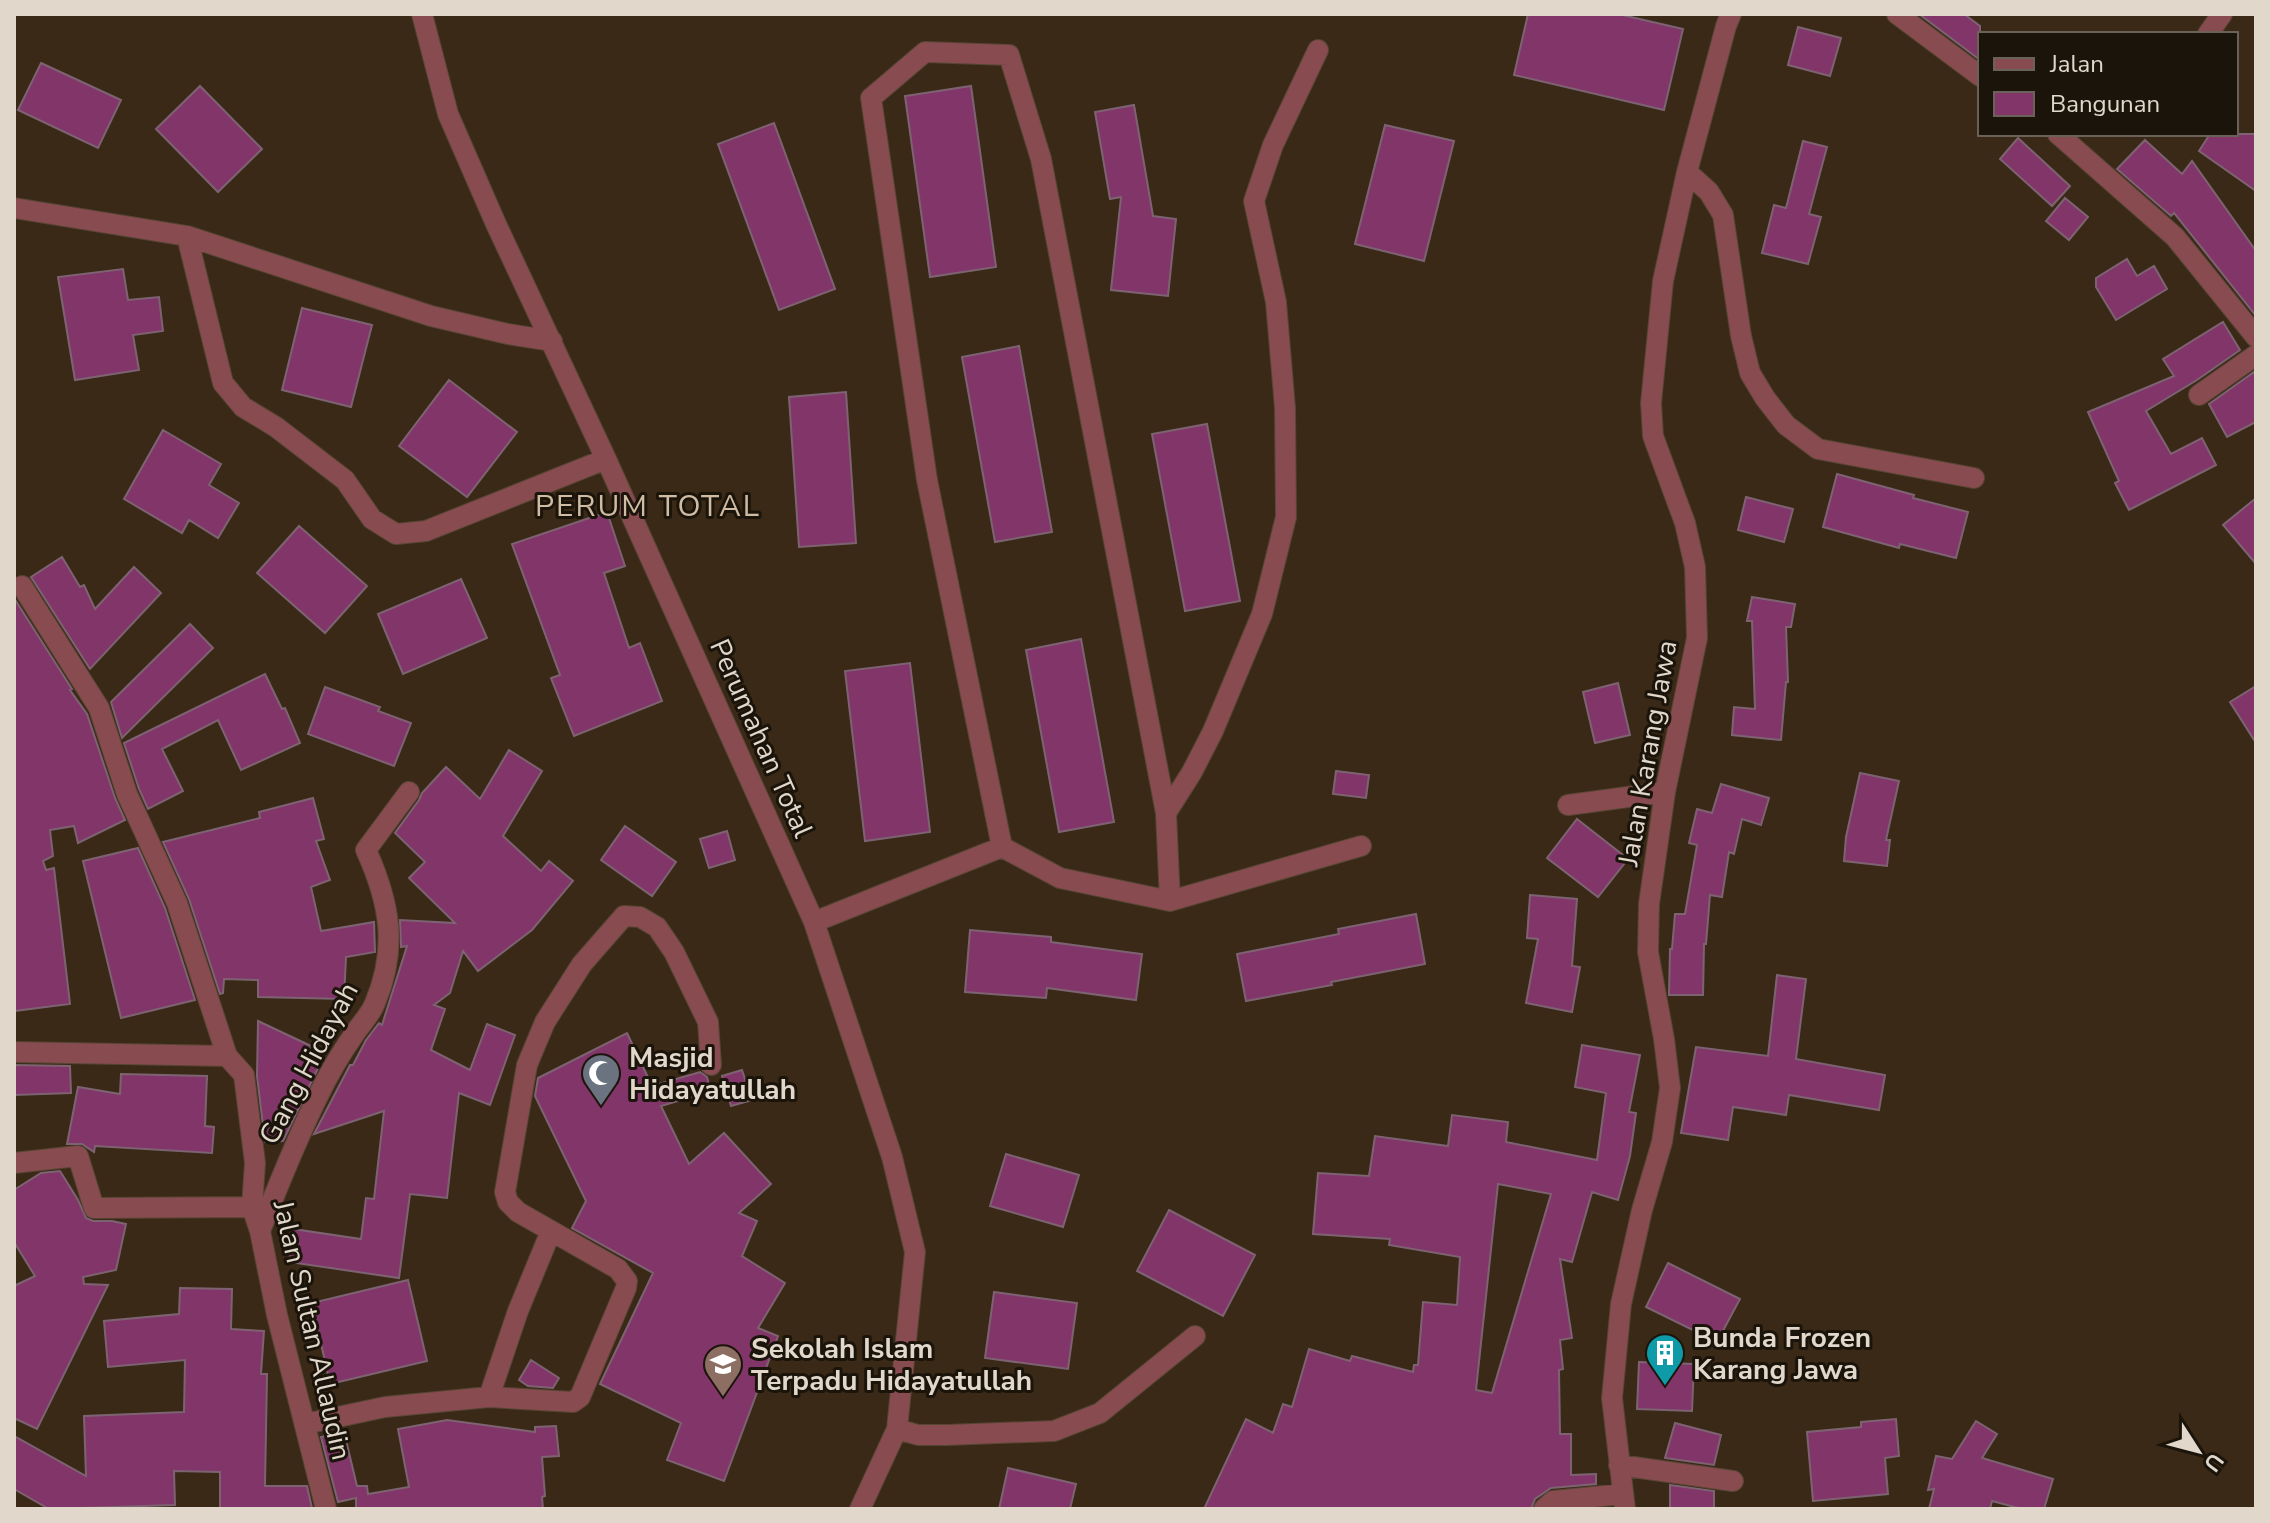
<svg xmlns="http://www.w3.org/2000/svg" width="2270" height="1523" viewBox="0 0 2270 1523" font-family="'Nunito Sans',sans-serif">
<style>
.building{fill:#823568;stroke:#7d6372;stroke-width:2;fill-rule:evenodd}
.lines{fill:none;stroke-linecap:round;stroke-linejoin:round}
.minor-casing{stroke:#554533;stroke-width:22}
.minor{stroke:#874b50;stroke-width:20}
.labels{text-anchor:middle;stroke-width:6;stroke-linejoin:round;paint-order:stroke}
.street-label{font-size:28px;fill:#e1d7cb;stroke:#1b140b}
.poi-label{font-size:28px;font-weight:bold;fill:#e1d7cb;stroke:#1b140b;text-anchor:start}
.neighbourhood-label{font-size:30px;letter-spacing:2px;fill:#d0bba3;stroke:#1b140b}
</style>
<rect width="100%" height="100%" fill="#3a2916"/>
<path class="building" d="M 1528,14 L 1618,14 L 1683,29 L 1664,110 L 1514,75 Z
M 1919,14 L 1964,14 L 1980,26 L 1980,60 Z
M 1798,27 L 1841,38 L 1830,76 L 1788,65 Z
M 41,63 L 121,100 L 98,148 L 18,110 Z
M 200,86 L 262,149 L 218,192 L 156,129 Z
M 971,86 L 996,267 L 930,277 L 905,96 Z
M 1134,105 L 1153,216 L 1176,219 L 1168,296 L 1111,290 L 1121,197 L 1110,199 L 1095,112 Z
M 774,123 L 835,289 L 779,310 L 718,144 Z
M 1385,125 L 1454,141 L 1424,261 L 1355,244 Z
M 2210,134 L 2256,134 L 2256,191 L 2199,151 Z
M 2018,138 L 2070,186 L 2052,206 L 2000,159 Z
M 2145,140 L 2182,174 L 2192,161 L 2256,251 L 2256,316 L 2174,213 L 2171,216 L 2117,169 Z
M 1803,141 L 1827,147 L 1809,214 L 1821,217 L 1808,264 L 1762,253 L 1774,205 L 1786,208 Z
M 2065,198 L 2088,217 L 2069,240 L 2046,221 Z
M 2127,259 L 2137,276 L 2154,266 L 2167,289 L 2116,320 L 2096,287 L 2096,278 Z
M 123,269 L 128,300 L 159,297 L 163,331 L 133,335 L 139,370 L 75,380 L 58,277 Z
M 302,308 L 372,325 L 351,407 L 282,390 Z
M 2223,322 L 2240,350 L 2197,380 L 2146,411 L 2171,454 L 2202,438 L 2216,465 L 2129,510 L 2115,483 L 2119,481 L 2088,412 L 2174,376 L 2163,359 Z
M 1019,346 L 1052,532 L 995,542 L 962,357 Z
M 2254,372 L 2256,376 L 2256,422 L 2227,437 L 2209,404 Z
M 449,380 L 517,432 L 467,497 L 399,446 Z
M 846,392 L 856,543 L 799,547 L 789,397 Z
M 1207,424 L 1240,601 L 1185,611 L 1152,434 Z
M 163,430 L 221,464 L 209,485 L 239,503 L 218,538 L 189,520 L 182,533 L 124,499 Z
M 1837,474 L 1914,495 L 1913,498 L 1968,512 L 1956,558 L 1900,544 L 1899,548 L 1823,527 Z
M 1746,497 L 1793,509 L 1784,542 L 1738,530 Z
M 2256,498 L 2256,564 L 2223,525 Z
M 607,512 L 625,566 L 604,573 L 629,648 L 640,643 L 662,701 L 574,736 L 551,678 L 560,675 L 512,544 Z
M 299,526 L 367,586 L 325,633 L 257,573 Z
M 62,557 L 80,587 L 84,585 L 95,609 L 134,567 L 161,593 L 90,669 L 31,577 Z
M 461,579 L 487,638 L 403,674 L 378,614 Z
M 1752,597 L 1795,604 L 1791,627 L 1786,627 L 1788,682 L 1786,682 L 1781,740 L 1732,735 L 1734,707 L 1755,709 L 1752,621 L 1747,621 Z
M 14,598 L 72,689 L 70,690 L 87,714 L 115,798 L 125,820 L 78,843 L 74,826 L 50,830 L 53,856 L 43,861 L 46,870 L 54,868 L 70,1004 L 14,1011 Z
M 190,624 L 213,648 L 122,738 L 111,702 Z
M 1081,639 L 1114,822 L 1059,832 L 1026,650 Z
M 910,663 L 930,832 L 865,841 L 845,671 Z
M 265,674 L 282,709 L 285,708 L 300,743 L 241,770 L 218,720 L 162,749 L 183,791 L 148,809 L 139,789 L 124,743 Z
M 1618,683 L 1630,735 L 1595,743 L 1583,692 Z
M 2256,686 L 2256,743 L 2230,702 Z
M 325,687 L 380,707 L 378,711 L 411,723 L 394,766 L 308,734 Z
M 509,750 L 542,771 L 503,836 L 541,871 L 549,861 L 573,881 L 532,930 L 478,971 L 463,951 L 450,993 L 434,1005 L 445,1009 L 431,1050 L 470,1070 L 487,1024 L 515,1035 L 490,1105 L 459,1093 L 447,1198 L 410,1194 L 399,1278 L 289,1262 L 293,1229 L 361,1239 L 366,1198 L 374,1199 L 384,1111 L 314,1134 L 350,1065 L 353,1065 L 366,1040 L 379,1023 L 382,1025 L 407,946 L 401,947 L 400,920 L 455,923 L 409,878 L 425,862 L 395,833 L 419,800 L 422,793 L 446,767 L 480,799 Z
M 1336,771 L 1369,775 L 1366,798 L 1333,794 Z
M 1860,773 L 1899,781 L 1886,840 L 1890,840 L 1887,866 L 1844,861 L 1846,837 Z
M 1721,784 L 1769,798 L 1761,825 L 1742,819 L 1734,854 L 1729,852 L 1722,897 L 1710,895 L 1706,944 L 1704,944 L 1703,995 L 1669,995 L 1670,949 L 1672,949 L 1675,914 L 1685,914 L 1697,845 L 1689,843 L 1697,809 L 1712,813 Z
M 313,798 L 324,839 L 316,841 L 330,880 L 311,887 L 321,931 L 374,922 L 375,952 L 346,957 L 344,999 L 258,997 L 258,980 L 224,979 L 223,993 L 220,994 L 189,899 L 163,842 L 260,818 L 259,812 Z
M 1577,819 L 1628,859 L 1598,897 L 1547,858 Z
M 625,826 L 676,862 L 652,896 L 601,860 Z
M 727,831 L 735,860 L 709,868 L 700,839 Z
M 138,848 L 165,908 L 195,1000 L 121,1018 L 83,861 Z
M 1530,895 L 1577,899 L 1572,966 L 1580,967 L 1572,1012 L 1526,1003 L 1538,939 L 1527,938 Z
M 1416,914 L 1425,964 L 1331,982 L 1332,985 L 1246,1001 L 1237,954 L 1339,934 L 1338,929 Z
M 970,930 L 1051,937 L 1051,942 L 1142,954 L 1136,1000 L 1047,988 L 1046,998 L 965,992 Z
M 1777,975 L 1806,979 L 1796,1059 L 1885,1075 L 1879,1110 L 1789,1095 L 1786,1115 L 1733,1107 L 1728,1140 L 1681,1133 L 1696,1047 L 1768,1056 Z
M 258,1021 L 311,1046 L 311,1060 L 321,1062 L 283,1141 L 265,1142 L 257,1076 Z
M 627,1033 L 652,1086 L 700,1072 L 707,1077 L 711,1091 L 661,1106 L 689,1164 L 724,1133 L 771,1184 L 739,1213 L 757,1221 L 742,1256 L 785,1283 L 758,1328 L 778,1336 L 724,1481 L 667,1460 L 681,1423 L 600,1384 L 653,1273 L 572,1228 L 586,1201 L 535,1096 L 538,1078 Z
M 1582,1045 L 1640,1055 L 1629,1112 L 1636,1113 L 1630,1156 L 1618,1200 L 1592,1192 L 1572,1262 L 1560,1259 L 1572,1338 L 1560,1340 L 1563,1369 L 1559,1370 L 1560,1434 L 1571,1434 L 1571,1475 L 1596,1474 L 1596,1484 L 1551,1488 L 1535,1499 L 1531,1509 L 1204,1509 L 1246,1419 L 1273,1433 L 1283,1404 L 1292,1407 L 1309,1349 L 1350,1361 L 1352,1356 L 1413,1372 L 1414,1365 L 1418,1365 L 1423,1302 L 1457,1305 L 1460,1257 L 1389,1245 L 1390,1239 L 1313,1234 L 1318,1173 L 1369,1176 L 1375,1136 L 1448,1146 L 1452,1115 L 1508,1122 L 1506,1142 L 1597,1160 L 1606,1093 L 1575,1087 ZM 1498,1184 L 1551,1194 L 1492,1393 L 1476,1390 Z
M 14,1065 L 70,1066 L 71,1093 L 14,1095 Z
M 742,1070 L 752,1100 L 731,1106 L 722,1076 Z
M 121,1074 L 207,1076 L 205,1126 L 214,1127 L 212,1153 L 95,1146 L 94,1152 L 82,1144 L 67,1144 L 78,1087 L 120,1094 Z
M 1006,1154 L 1079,1175 L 1063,1227 L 990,1206 Z
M 60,1171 L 78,1200 L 86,1218 L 93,1221 L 112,1221 L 126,1224 L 116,1270 L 83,1277 L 84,1284 L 108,1285 L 37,1429 L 14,1418 L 14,1286 L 35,1276 L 14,1242 L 14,1190 L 41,1173 Z
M 1169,1210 L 1255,1255 L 1223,1316 L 1137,1271 Z
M 1668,1263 L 1740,1299 L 1717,1342 L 1646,1307 Z
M 408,1280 L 427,1361 L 330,1384 L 312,1303 Z
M 180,1288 L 232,1289 L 231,1329 L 264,1331 L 261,1374 L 267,1374 L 265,1486 L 307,1486 L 312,1508 L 220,1509 L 220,1472 L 174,1471 L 175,1505 L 49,1509 L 14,1489 L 14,1436 L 86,1476 L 84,1416 L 184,1412 L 185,1360 L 108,1367 L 104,1321 L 179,1314 Z
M 994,1292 L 1077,1303 L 1068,1369 L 985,1358 Z
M 531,1360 L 559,1378 L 553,1388 L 528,1386 L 519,1380 Z
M 1639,1362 L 1694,1364 L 1692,1411 L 1637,1409 Z
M 1896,1419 L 1899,1456 L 1885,1458 L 1888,1494 L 1813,1501 L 1807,1432 L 1861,1427 L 1861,1422 Z
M 447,1420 L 535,1432 L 535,1427 L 556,1426 L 559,1456 L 542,1457 L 545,1496 L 542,1497 L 543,1509 L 356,1509 L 356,1498 L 338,1502 L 321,1437 L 344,1432 L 357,1486 L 367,1486 L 368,1494 L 409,1487 L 398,1429 Z
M 1976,1421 L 1997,1434 L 1982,1458 L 2053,1479 L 2044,1509 L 2022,1509 L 1992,1501 L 1990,1509 L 1929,1509 L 1934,1489 L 1928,1490 L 1936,1456 L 1952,1459 Z
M 1675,1423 L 1721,1435 L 1714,1465 L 1665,1458 Z
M 1008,1468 L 1076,1484 L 1070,1509 L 999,1509 Z
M 1670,1485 L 1714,1491 L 1714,1509 L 1670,1509 Z"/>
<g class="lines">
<g class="minor-casing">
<path id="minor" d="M 422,14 L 448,114 L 496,224 L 606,459 L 814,922 L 892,1157 L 915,1252 L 897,1429 L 860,1509
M 1897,14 L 1980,76
M 2208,34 L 2222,14
M 2058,134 L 2175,237 L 2256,337
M 1687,172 L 1709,192 L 1723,215 L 1741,336 L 1750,373 L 1765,398 L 1786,425 L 1818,449 L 1974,478
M 14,208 L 187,236 L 431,316 L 508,334 L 552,341
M 187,236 L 223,383 L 243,407 L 276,427 L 345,480 L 372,519 L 396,534 L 426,531 L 606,459
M 2199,395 L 2256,355
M 22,586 L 99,708 L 127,794 L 177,903 L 227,1056 L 244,1075 L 255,1163 L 252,1207 L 260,1231 L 277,1315 L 326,1509
M 1568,805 L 1665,792
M 1166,813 L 1192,772 L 1213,731 L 1262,614 L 1286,517 L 1285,408 L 1276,302 L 1254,201 L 1273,145 L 1318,50
M 1002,847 L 927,480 L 871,98 L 925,52 L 1009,55 L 1041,159 L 1166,813 L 1170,901
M 814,922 L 1002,847 L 1060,878 L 1170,901 L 1361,846
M 14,1052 L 227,1056
M 14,1163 L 78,1156 L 94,1208 L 252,1207
M 260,1231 C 278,1186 296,1140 318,1096 C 328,1075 341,1053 355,1033 C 361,1024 371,1014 375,1003 C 398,948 390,903 366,850 L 409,792
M 489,1397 L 518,1311 L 551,1231
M 305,1424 L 385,1407 L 489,1397 L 573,1402 L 580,1397 L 626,1288 L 627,1281 L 618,1269 L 518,1212 L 508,1202 L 505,1192 L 527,1065 L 545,1022 L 582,964 L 624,916 L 640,917 L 657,927 L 674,952 L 708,1022 L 711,1065
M 897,1429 L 918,1435 L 947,1435 L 1054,1431 L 1100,1413 L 1195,1336
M 1619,1465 L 1733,1481
M 1544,1509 L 1553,1501 L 1623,1494
M 1625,1509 L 1612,1398 L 1621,1304 L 1642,1210 L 1662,1142 L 1670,1088 L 1664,1039 L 1648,952 L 1649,904 L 1665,792 L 1697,638 L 1695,567 L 1685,523 L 1653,436 L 1651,403 L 1663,281 L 1687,172 L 1726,26 L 1731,14"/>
</g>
<use href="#minor" class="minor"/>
</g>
<defs>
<g id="mosque-pin" transform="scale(2)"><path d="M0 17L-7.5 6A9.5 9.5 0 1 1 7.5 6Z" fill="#6b7280" stroke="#1b140b"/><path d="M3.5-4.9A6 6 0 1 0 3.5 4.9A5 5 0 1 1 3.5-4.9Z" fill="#fff"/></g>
<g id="building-pin" transform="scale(2)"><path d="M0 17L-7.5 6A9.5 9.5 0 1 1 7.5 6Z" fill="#0f9aa8" stroke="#1b140b"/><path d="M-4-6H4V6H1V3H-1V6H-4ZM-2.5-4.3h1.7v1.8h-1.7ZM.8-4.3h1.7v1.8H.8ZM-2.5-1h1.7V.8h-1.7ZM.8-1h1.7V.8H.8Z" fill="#fff"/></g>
<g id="school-pin" transform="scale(2)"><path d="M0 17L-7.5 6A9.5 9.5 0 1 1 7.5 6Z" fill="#8d6e63" stroke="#1b140b"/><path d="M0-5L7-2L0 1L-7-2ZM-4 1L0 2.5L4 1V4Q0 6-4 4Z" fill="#fff"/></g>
</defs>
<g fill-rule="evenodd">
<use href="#mosque-pin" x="601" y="1073"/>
<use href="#building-pin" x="1665" y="1353"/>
<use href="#school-pin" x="723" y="1364"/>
</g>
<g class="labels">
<g class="street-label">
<text transform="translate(762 738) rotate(66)" y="10">Perumahan Total</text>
<text transform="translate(1647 753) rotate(-80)" y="10">Jalan Karang Jawa</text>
<text transform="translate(308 1063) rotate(-62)" y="10">Gang Hidayah</text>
<text transform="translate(313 1330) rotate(77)" y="10">Jalan Sultan Allaudin</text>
</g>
<g class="poi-label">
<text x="629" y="1067">Masjid<tspan x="629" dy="32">Hidayatullah</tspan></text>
<text x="1693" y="1347">Bunda Frozen<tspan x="1693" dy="32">Karang Jawa</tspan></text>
<text x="751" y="1358">Sekolah Islam<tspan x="751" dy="32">Terpadu Hidayatullah</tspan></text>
</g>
<g class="neighbourhood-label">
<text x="648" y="516">PERUM TOTAL</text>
</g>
</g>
<rect width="2270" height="1523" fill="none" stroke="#e1d7cb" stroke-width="32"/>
<rect x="1978" y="32" width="260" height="104" fill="#1b140b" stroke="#6a6258" stroke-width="2"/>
<rect x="1994" y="58" width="40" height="12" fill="#874b50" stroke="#6a6258" stroke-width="2"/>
<text x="2050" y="72" font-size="24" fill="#e1d7cb">Jalan</text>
<rect x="1994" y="92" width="40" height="24" fill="#823568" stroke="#6a6258" stroke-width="2"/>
<text x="2050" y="112" font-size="24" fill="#e1d7cb">Bangunan</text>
<g transform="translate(2198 1451) rotate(126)" stroke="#1b140b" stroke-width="6" paint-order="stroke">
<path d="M0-6L14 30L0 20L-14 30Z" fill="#e1d7cb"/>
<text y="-12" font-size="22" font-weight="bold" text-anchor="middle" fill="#e1d7cb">U</text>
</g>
</svg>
